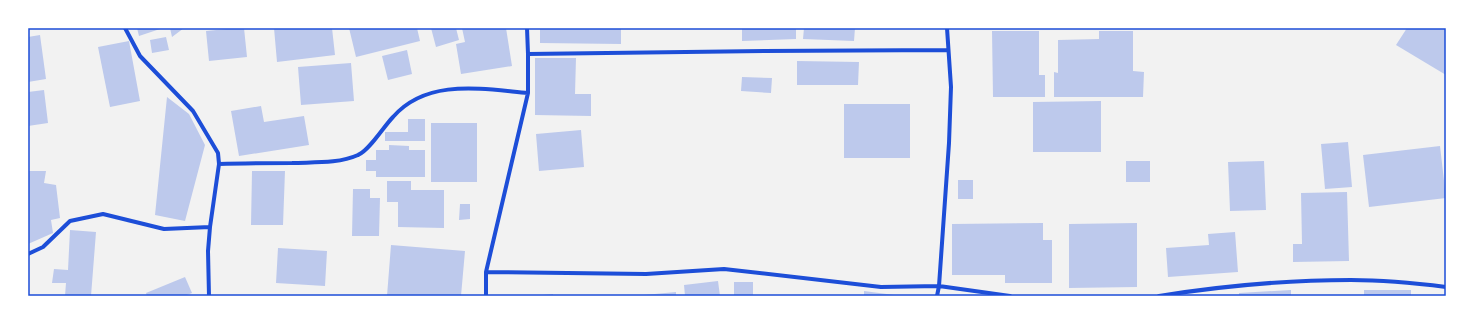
<svg xmlns="http://www.w3.org/2000/svg" width="1474" height="324" viewBox="0 0 1474 324" font-family="'Fira Sans Condensed',sans-serif">
<style>
.building{fill:#bdc9ec}
.lines{fill:none;stroke-linecap:round;stroke-linejoin:round}
.minor{stroke:#1d4ed8;stroke-width:4}
.neatline{fill:none;stroke:#1d4ed8;stroke-width:1.5}
</style>
<rect width="100%" height="100%" fill="#f2f2f2"/>
<path class="building" d="M 137,28 L 160,28 L 160,29 L 139,36 Z
M 170,28 L 184,28 L 172,37 Z
M 237,28 L 244,28 L 247,57 L 209,61 L 206,31 Z
M 274,28 L 332,28 L 335,55 L 277,62 Z
M 349,28 L 417,28 L 420,41 L 356,57 Z
M 431,28 L 456,28 L 459,40 L 436,47 Z
M 462,28 L 506,28 L 512,66 L 461,74 L 456,44 L 465,42 Z
M 540,28 L 621,28 L 621,44 L 540,43 Z
M 742,28 L 796,28 L 796,39 L 742,41 Z
M 804,28 L 855,28 L 854,41 L 803,39 Z
M 1407,28 L 1446,28 L 1446,75 L 1396,45 Z
M 992,31 L 1039,31 L 1039,75 L 1045,75 L 1045,97 L 993,97 Z
M 1099,31 L 1133,31 L 1133,71 L 1144,72 L 1143,97 L 1054,97 L 1054,72 L 1058,73 L 1058,40 L 1099,39 Z
M 40,35 L 46,79 L 28,82 L 28,37 Z
M 166,37 L 169,50 L 152,53 L 150,40 Z
M 129,41 L 140,101 L 110,107 L 98,47 Z
M 407,50 L 412,74 L 388,80 L 382,56 Z
M 535,58 L 576,58 L 575,94 L 591,94 L 591,116 L 535,115 Z
M 797,61 L 859,62 L 858,85 L 797,85 Z
M 351,63 L 354,101 L 301,105 L 298,67 Z
M 742,77 L 772,78 L 771,93 L 741,91 Z
M 44,90 L 48,123 L 28,126 L 28,92 Z
M 167,97 L 189,114 L 205,145 L 185,221 L 155,215 Z
M 1101,101 L 1101,152 L 1033,152 L 1033,102 Z
M 844,104 L 910,104 L 910,158 L 844,158 Z
M 261,106 L 264,122 L 304,116 L 309,145 L 239,156 L 231,111 Z
M 408,119 L 425,119 L 425,141 L 385,141 L 385,132 L 408,132 Z
M 431,123 L 477,123 L 477,182 L 431,182 Z
M 581,130 L 584,167 L 539,171 L 536,134 Z
M 1348,142 L 1352,187 L 1325,189 L 1321,144 Z
M 389,145 L 409,146 L 409,150 L 425,150 L 425,177 L 376,177 L 376,171 L 366,171 L 366,160 L 376,160 L 376,150 L 389,150 Z
M 1440,146 L 1446,198 L 1369,207 L 1363,155 Z
M 1126,161 L 1150,161 L 1150,182 L 1126,182 Z
M 1264,161 L 1266,210 L 1230,211 L 1228,162 Z
M 28,171 L 46,171 L 44,183 L 56,185 L 60,218 L 51,220 L 53,233 L 28,244 Z
M 252,171 L 285,171 L 283,225 L 251,225 Z
M 958,180 L 973,180 L 973,199 L 958,199 Z
M 387,181 L 411,181 L 411,190 L 444,190 L 444,228 L 398,227 L 398,202 L 387,202 Z
M 353,189 L 370,189 L 370,198 L 380,198 L 379,236 L 352,236 Z
M 1347,192 L 1349,261 L 1293,262 L 1293,244 L 1302,244 L 1301,193 Z
M 460,204 L 470,204 L 470,219 L 459,220 Z
M 1043,223 L 1043,240 L 1052,240 L 1052,283 L 1005,283 L 1005,275 L 952,275 L 952,224 Z
M 1137,223 L 1137,287 L 1069,288 L 1069,224 Z
M 70,230 L 96,232 L 91,296 L 65,296 L 66,283 L 52,283 L 54,269 L 68,270 Z
M 1235,232 L 1238,272 L 1168,277 L 1166,248 L 1209,245 L 1208,234 Z
M 391,245 L 465,251 L 461,296 L 387,296 Z
M 278,248 L 327,251 L 325,286 L 276,283 Z
M 185,277 L 192,293 L 184,296 L 147,296 L 146,293 Z
M 718,281 L 720,296 L 685,296 L 684,285 Z
M 734,282 L 753,282 L 753,296 L 734,296 Z
M 1291,290 L 1291,296 L 1239,296 L 1239,293 Z
M 1364,290 L 1411,290 L 1411,296 L 1364,296 Z
M 864,291 L 894,295 L 894,296 L 864,296 Z
M 676,292 L 676,296 L 644,296 L 644,295 Z
M 553,294 L 553,296 L 543,296 L 543,295 Z"/>
<g class="lines">
<path class="minor" d="M 125,28 L 140,56 L 193,111 L 218,153 L 219,164 L 210,227 L 208,251 L 209,296
M 528,54 L 764,51 L 948,50
M 219,164 C 243,163 268,163 292,163 C 314,162 338,164 358,155 C 369,151 384,126 393,117 C 427,78 482,89 528,93
M 28,254 L 43,247 L 70,221 L 103,214 L 164,229 L 210,227
M 486,272 L 646,274 L 724,269 L 881,287 L 939,286 L 1010,296
M 486,296 L 486,272 L 528,93 L 528,54 L 527,28
M 937,296 L 939,286 L 949,143 L 951,87 L 947,28
M 1159,296 C 1222,286 1287,280 1351,280 C 1383,280 1415,283 1446,287"/>
</g>
<rect width="1474" height="324" fill="none" stroke="#ffffff" stroke-width="58"/>
<rect x="29" y="29" width="1416" height="266" class="neatline"/>
</svg>
